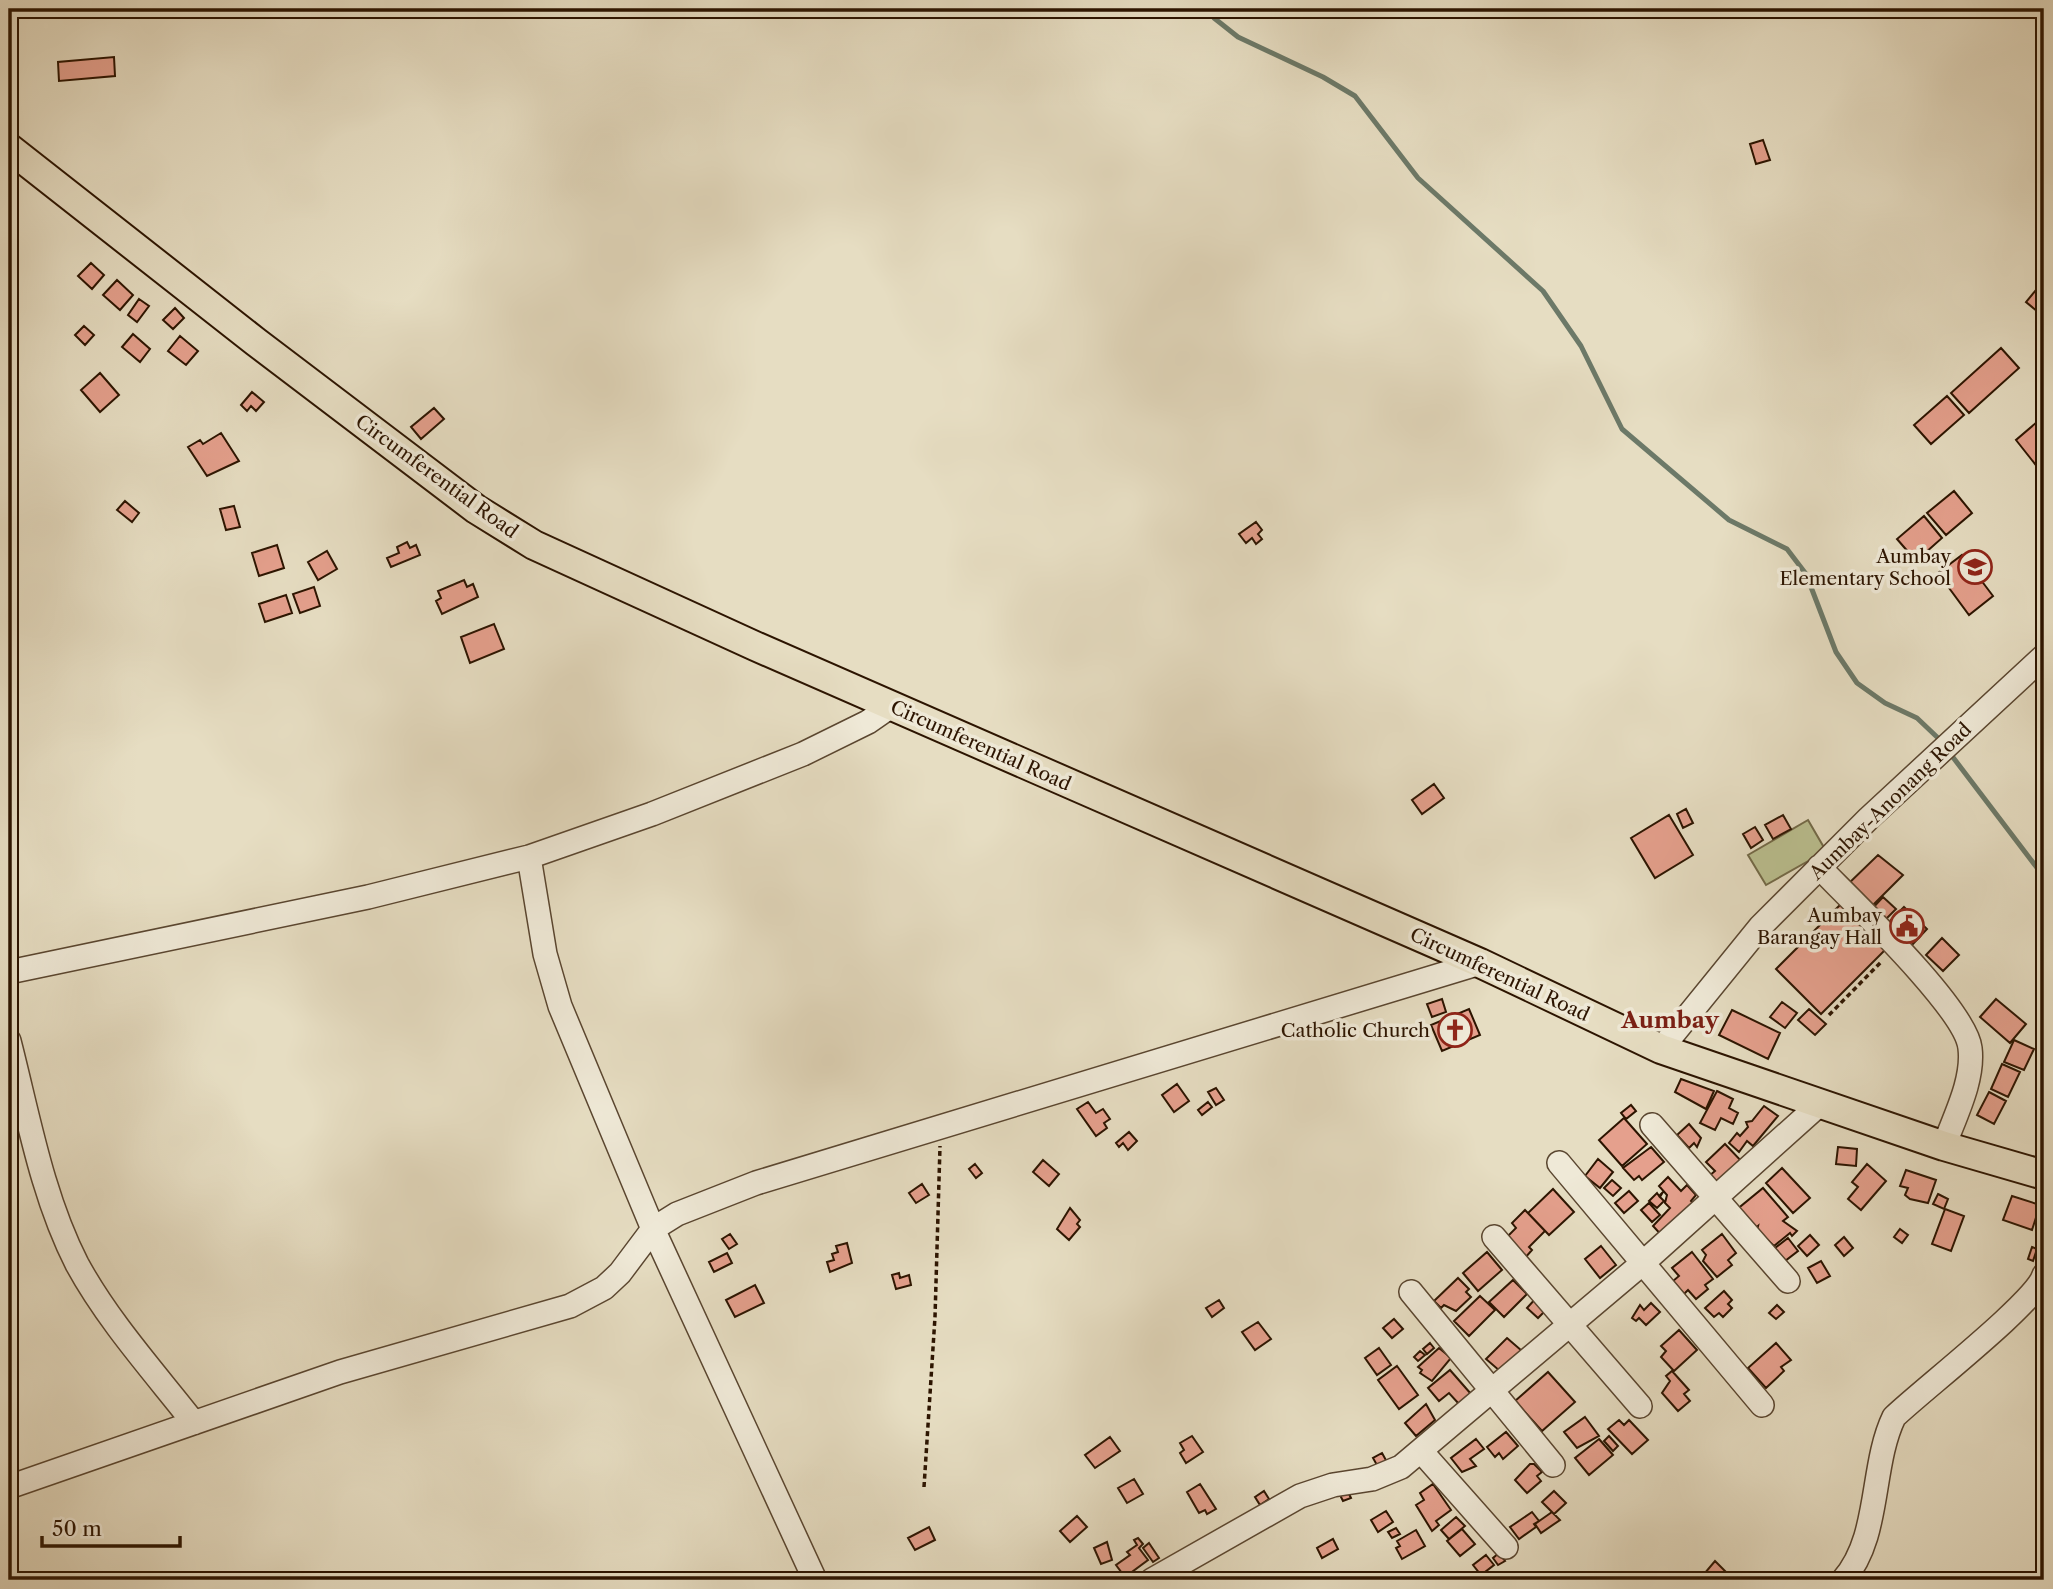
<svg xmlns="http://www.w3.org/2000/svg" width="2053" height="1589" viewBox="0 0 2053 1589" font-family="'Libre Caslon Text',serif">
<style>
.green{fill:#babf8f;stroke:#736a48;stroke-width:2}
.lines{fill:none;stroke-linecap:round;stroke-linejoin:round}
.stream{stroke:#6c7968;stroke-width:5}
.building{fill:#e5a08d;stroke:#2c1400;stroke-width:2}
.minor-casing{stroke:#5a4630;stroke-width:26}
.major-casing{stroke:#2c1400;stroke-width:32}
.path{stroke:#2c1400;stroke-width:3.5;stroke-dasharray:5 3.5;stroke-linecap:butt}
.minor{stroke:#efe9d7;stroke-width:23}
.major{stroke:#e6ddc2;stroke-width:28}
.labels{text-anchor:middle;stroke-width:7;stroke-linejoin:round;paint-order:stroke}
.street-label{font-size:19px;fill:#2c1400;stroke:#efe9d7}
.poi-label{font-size:19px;fill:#2c1400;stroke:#efe9d7;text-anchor:end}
.quarter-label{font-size:23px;font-weight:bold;fill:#7a1f14;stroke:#efe9d7}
</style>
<rect width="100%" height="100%" fill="#e6ddc2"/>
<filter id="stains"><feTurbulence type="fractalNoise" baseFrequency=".00286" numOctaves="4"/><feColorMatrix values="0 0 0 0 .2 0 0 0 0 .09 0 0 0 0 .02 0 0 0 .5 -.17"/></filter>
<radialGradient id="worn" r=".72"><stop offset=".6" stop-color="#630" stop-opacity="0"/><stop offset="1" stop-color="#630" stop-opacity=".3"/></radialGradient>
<path class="green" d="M 1808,820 L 1826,851 L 1766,885 L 1748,855 Z"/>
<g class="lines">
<path class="stream" d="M 1212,9 L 1214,18 L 1238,37 L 1323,77 L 1355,96 L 1418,178 L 1543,291 L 1581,346 L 1622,429 L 1729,520 L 1787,549 L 1806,574 L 1836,652 L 1857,683 L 1885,703 L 1917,718 L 1937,737
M 1952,756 L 2044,877"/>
</g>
<path class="building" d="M 114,57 L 115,76 L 59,81 L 58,62 Z
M 1763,140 L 1770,160 L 1756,164 L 1750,144 Z
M 91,263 L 104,275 L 92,289 L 78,276 Z
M 117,280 L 133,295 L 120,310 L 103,295 Z
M 2036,290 L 2044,297 L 2044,305 L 2038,312 L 2026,302 Z
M 139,299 L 149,306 L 137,322 L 128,315 Z
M 175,308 L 184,318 L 173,329 L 163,320 Z
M 84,326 L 94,335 L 85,345 L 75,335 Z
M 133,334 L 150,349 L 140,362 L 122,347 Z
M 180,336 L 198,351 L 186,365 L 168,351 Z
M 2001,348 L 2019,368 L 1969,413 L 1951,393 Z
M 100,373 L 119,395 L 100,412 L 81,390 Z
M 252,392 L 264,402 L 256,411 L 251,406 L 247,411 L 241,405 Z
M 1947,396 L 1964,415 L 1931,444 L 1914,425 Z
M 434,408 L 444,419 L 421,439 L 411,427 Z
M 2044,416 L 2044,457 L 2035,464 L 2016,440 Z
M 221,433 L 239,461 L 207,476 L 188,447 L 200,440 L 203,444 Z
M 1954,491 L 1972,513 L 1946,535 L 1927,513 Z
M 125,501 L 139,513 L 132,522 L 117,510 Z
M 234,506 L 240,527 L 226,530 L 220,509 Z
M 1924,516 L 1942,538 L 1916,561 L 1897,539 Z
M 1256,522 L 1262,530 L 1258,534 L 1262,539 L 1256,544 L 1252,538 L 1246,543 L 1239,534 Z
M 407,542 L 410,548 L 416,545 L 420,555 L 391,567 L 387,558 L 399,553 L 397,547 Z
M 277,545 L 284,568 L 259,576 L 252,553 Z
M 327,551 L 337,569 L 318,580 L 308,562 Z
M 1962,555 L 1993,596 L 1969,615 L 1938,573 Z
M 464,580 L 467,587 L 473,584 L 478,597 L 442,614 L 436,601 L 441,598 L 438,591 Z
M 314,587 L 320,606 L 300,613 L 293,594 Z
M 286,595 L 292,613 L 265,622 L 259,604 Z
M 494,624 L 504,649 L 470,663 L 461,637 Z
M 1434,784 L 1444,798 L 1422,814 L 1412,800 Z
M 1686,809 L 1693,823 L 1683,828 L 1677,814 Z
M 1669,815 L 1693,855 L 1655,878 L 1631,838 Z
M 1783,815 L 1791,829 L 1773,839 L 1765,825 Z
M 1755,827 L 1763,840 L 1751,848 L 1743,834 Z
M 1878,855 L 1903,875 L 1869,909 L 1846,886 Z
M 1883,897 L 1896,909 L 1882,923 L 1870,911 Z
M 1843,902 L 1888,947 L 1821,1014 L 1776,969 Z
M 1904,907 L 1927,929 L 1911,946 L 1887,924 Z
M 1942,938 L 1959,955 L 1943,971 L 1926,955 Z
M 1442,999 L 1446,1012 L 1432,1017 L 1427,1004 Z
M 1996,999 L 2026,1024 L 2010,1043 L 1980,1017 Z
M 1782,1002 L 1797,1013 L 1785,1028 L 1770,1017 Z
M 1469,1009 L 1480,1035 L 1442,1051 L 1431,1025 Z
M 1809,1009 L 1826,1024 L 1815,1035 L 1798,1020 Z
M 1732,1010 L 1780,1033 L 1768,1059 L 1719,1035 Z
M 2014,1040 L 2034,1049 L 2024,1070 L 2004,1062 Z
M 2002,1064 L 2020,1072 L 2008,1097 L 1991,1089 Z
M 1681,1079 L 1714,1091 L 1706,1109 L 1675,1092 Z
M 1177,1084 L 1189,1101 L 1174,1112 L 1162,1095 Z
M 1216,1088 L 1224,1100 L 1216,1105 L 1208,1092 Z
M 1717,1091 L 1733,1099 L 1729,1108 L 1738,1113 L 1733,1124 L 1721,1118 L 1715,1130 L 1700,1123 Z
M 1989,1092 L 2006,1101 L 1994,1124 L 1977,1115 Z
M 1088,1102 L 1096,1113 L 1103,1109 L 1110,1119 L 1104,1123 L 1107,1128 L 1096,1136 L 1077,1109 Z
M 1208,1102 L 1212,1107 L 1202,1115 L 1198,1110 Z
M 1631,1105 L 1636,1111 L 1626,1119 L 1621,1113 Z
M 1764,1106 L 1778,1116 L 1753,1146 L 1747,1141 L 1739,1152 L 1729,1143 L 1737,1133 L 1740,1136 L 1748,1127 L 1746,1122 L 1752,1121 Z
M 1624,1118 L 1647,1144 L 1622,1166 L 1599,1140 Z
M 1689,1124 L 1701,1138 L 1697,1147 L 1694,1143 L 1689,1148 L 1677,1135 Z
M 1129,1132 L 1137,1141 L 1128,1150 L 1123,1143 L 1119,1147 L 1116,1143 Z
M 1725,1144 L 1746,1166 L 1719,1186 L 1709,1176 L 1715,1171 L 1706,1162 Z
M 1651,1147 L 1664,1162 L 1642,1180 L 1639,1176 L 1634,1180 L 1623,1168 Z
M 1838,1147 L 1857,1149 L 1856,1166 L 1836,1164 Z
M 1598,1159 L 1613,1172 L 1600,1188 L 1585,1176 Z
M 1043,1160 L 1059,1174 L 1049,1186 L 1033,1172 Z
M 975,1164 L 982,1173 L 976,1178 L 969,1169 Z
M 1867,1164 L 1886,1181 L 1861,1210 L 1848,1199 L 1858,1187 L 1852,1182 Z
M 1782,1168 L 1810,1198 L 1793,1213 L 1766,1183 Z
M 1906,1170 L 1936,1180 L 1928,1203 L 1910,1199 L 1905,1195 L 1908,1188 L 1900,1186 Z
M 1668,1177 L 1681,1191 L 1687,1185 L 1696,1195 L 1691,1201 L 1697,1207 L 1666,1240 L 1653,1226 L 1670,1208 L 1665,1203 L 1667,1195 L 1659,1186 Z
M 1612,1180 L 1621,1188 L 1613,1196 L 1604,1188 Z
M 922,1184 L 929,1195 L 916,1203 L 909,1193 Z
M 1763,1188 L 1788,1217 L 1783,1221 L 1797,1231 L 1792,1236 L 1790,1233 L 1774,1246 L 1757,1230 L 1758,1226 L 1752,1231 L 1735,1211 Z
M 1553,1189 L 1574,1212 L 1549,1235 L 1528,1213 Z
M 1629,1191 L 1638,1201 L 1624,1213 L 1615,1203 Z
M 1663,1192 L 1660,1197 L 1664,1201 L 1657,1208 L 1649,1201 L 1657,1193 L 1659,1196 Z
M 1938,1194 L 1948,1199 L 1944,1209 L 1933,1204 Z
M 2012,1196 L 2040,1205 L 2032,1230 L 2003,1220 Z
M 1649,1203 L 1660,1215 L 1652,1222 L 1641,1210 Z
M 1070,1208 L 1080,1220 L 1077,1224 L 1080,1227 L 1069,1240 L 1057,1229 Z
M 1945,1209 L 1964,1216 L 1951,1251 L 1932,1244 Z
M 1525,1210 L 1545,1231 L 1529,1247 L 1532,1250 L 1524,1259 L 1504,1240 L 1516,1228 L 1512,1223 Z
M 1900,1229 L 1908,1235 L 1902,1243 L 1894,1237 Z
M 730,1234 L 737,1244 L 729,1249 L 722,1239 Z
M 1722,1234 L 1736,1253 L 1728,1260 L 1732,1265 L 1717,1277 L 1703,1261 L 1706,1255 L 1702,1250 Z
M 1810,1235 L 1819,1245 L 1807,1256 L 1798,1246 Z
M 1844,1237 L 1853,1248 L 1844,1256 L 1835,1245 Z
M 1788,1238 L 1798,1251 L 1785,1261 L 1775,1248 Z
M 847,1243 L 852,1263 L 830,1272 L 827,1262 L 834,1260 L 832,1254 L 838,1252 L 836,1246 Z
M 1601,1246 L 1616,1265 L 1600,1278 L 1585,1259 Z
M 2032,1247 L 2037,1249 L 2033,1261 L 2028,1259 Z
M 1487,1252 L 1502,1270 L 1478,1291 L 1463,1273 Z
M 1692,1252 L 1713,1279 L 1705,1285 L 1708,1289 L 1696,1299 L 1688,1290 L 1684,1294 L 1673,1281 L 1679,1276 L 1672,1268 Z
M 727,1253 L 732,1263 L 714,1272 L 709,1262 Z
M 1821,1261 L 1830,1276 L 1817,1283 L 1808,1268 Z
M 899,1273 L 900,1278 L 909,1275 L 911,1285 L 896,1289 L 892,1275 Z
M 1458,1278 L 1469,1289 L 1466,1292 L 1471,1297 L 1456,1311 L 1444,1305 L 1441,1308 L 1434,1301 Z
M 1513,1280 L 1527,1294 L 1504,1317 L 1489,1302 Z
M 755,1285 L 764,1303 L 735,1317 L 726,1300 Z
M 1724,1291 L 1732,1300 L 1728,1304 L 1732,1308 L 1723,1317 L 1719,1313 L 1714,1317 L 1705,1308 Z
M 1480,1296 L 1495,1310 L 1469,1336 L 1454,1321 Z
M 1537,1297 L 1547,1309 L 1538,1318 L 1527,1308 Z
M 1219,1300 L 1224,1308 L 1212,1317 L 1206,1308 Z
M 1651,1303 L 1660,1312 L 1646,1325 L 1639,1318 L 1636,1321 L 1632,1318 L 1640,1305 L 1644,1310 Z
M 1777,1305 L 1784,1312 L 1776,1319 L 1769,1313 Z
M 1394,1319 L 1403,1329 L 1392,1338 L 1383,1328 Z
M 1258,1322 L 1271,1339 L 1255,1350 L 1242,1332 Z
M 1679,1330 L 1697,1350 L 1674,1371 L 1661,1357 L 1666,1351 L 1661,1346 Z
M 1507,1338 L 1522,1351 L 1501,1372 L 1486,1359 Z
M 1430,1343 L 1434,1348 L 1427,1354 L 1423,1349 Z
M 1776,1343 L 1791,1360 L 1781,1367 L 1784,1371 L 1766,1388 L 1748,1368 Z
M 1379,1348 L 1391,1365 L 1377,1375 L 1365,1358 Z
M 1439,1348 L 1451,1358 L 1432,1381 L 1420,1373 L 1422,1370 L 1418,1367 Z
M 1420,1351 L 1425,1355 L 1418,1361 L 1414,1357 Z
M 1397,1366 L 1418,1395 L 1399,1409 L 1378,1380 Z
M 1450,1370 L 1471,1394 L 1459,1404 L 1449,1393 L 1439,1401 L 1428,1388 Z
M 1672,1371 L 1689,1390 L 1684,1394 L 1690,1401 L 1678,1411 L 1662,1393 L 1670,1381 L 1666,1376 Z
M 1548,1372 L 1575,1402 L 1542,1431 L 1515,1401 Z
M 1426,1404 L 1435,1420 L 1416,1436 L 1405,1423 Z
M 1585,1417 L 1599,1436 L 1577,1448 L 1564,1432 Z
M 1619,1420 L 1624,1425 L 1629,1420 L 1648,1440 L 1632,1454 L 1608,1429 Z
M 1506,1432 L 1518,1446 L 1503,1459 L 1499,1453 L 1495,1457 L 1487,1447 Z
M 1192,1436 L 1203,1452 L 1186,1463 L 1180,1453 L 1184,1450 L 1180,1443 Z
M 1609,1436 L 1618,1446 L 1613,1451 L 1604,1441 Z
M 1110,1437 L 1120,1451 L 1095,1468 L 1085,1455 Z
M 1476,1439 L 1484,1449 L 1470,1459 L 1476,1466 L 1462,1472 L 1451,1458 Z
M 1599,1439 L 1613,1455 L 1589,1475 L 1575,1458 Z
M 1382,1453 L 1387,1462 L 1378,1467 L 1373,1458 Z
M 1530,1464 L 1534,1464 L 1542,1472 L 1537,1476 L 1541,1481 L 1527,1493 L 1515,1480 Z
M 1134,1479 L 1143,1494 L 1127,1503 L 1118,1488 Z
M 1200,1484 L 1216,1509 L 1207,1514 L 1205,1510 L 1199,1513 L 1187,1492 Z
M 1433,1484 L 1451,1510 L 1436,1521 L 1439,1525 L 1432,1531 L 1416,1505 L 1424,1500 L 1420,1493 Z
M 1264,1491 L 1269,1499 L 1260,1505 L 1255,1497 Z
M 1554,1491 L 1566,1503 L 1554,1514 L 1542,1502 Z
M 1348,1492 L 1351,1498 L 1343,1501 L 1340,1495 Z
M 1386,1511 L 1393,1522 L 1378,1532 L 1371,1520 Z
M 1532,1512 L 1539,1521 L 1534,1524 L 1536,1527 L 1519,1539 L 1510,1527 Z
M 1552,1512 L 1560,1520 L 1541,1533 L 1535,1524 Z
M 1077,1516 L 1087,1527 L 1070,1542 L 1060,1531 Z
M 1456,1517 L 1465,1526 L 1449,1539 L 1441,1530 Z
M 929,1527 L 935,1540 L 915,1550 L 908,1538 Z
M 1396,1528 L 1400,1534 L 1392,1538 L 1388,1532 Z
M 1462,1529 L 1475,1544 L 1460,1556 L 1447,1541 Z
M 1416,1530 L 1425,1546 L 1402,1559 L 1396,1548 L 1400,1546 L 1397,1541 Z
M 1138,1538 L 1143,1544 L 1139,1548 L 1148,1560 L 1125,1577 L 1116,1565 L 1130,1555 L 1127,1552 L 1137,1545 L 1134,1540 Z
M 1333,1539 L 1338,1549 L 1322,1558 L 1317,1548 Z
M 1107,1542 L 1112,1560 L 1101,1564 L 1094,1548 Z
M 1149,1543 L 1159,1558 L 1153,1562 L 1143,1548 Z
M 1499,1553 L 1505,1561 L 1498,1565 L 1493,1558 Z
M 1486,1555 L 1494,1565 L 1481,1575 L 1473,1565 Z
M 1715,1561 L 1734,1580 L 1699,1580 Z"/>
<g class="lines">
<g class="minor-casing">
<path id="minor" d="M 529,857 L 545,954 L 560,1006 L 653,1229 L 815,1580
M 1819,867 C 1851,900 1966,1009 1970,1048 C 1974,1080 1955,1116 1944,1146
M 9,972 L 368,897 L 529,857 L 652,814 L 803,754 L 868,722 L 891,706
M 9,1041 C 28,1115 42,1196 77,1264 C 108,1321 154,1372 194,1423
M 1661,1049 L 1760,927 L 1869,818 L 2044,656
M 1652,1125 L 1788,1281
M 1559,1163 L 1762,1405
M 1494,1237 L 1640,1406
M 1411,1292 L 1553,1465
M 1421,1451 L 1506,1547
M 9,1487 L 340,1372 L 570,1306 L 604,1288 L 620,1273 L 653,1229 L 677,1214 L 756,1183 L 1480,963
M 1152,1580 L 1300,1496 L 1333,1485 L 1372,1479 L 1401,1467 L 1644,1262 L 1821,1103
M 1843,1580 C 1881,1537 1870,1467 1894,1417 C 1922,1390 2036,1302 2044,1275"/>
</g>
<g class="major-casing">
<path id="major" d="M 9,148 L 256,342 L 476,509 L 534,545 L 755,646 L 1480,963 L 1661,1049 L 1944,1146 L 2044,1175"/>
</g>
<path class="path" d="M 1829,1015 L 1882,961
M 924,1487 L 935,1317 L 940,1146"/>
<use href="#minor" class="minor"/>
<use href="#major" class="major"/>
</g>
<defs>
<g id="school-ring" transform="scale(1.75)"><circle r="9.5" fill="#efe9d7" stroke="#8f2418" stroke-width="1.5"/><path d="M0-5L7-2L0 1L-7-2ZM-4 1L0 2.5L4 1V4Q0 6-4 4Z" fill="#8f2418"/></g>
<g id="civic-ring" transform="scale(1.75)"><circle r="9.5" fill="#efe9d7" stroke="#8f2418" stroke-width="1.5"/><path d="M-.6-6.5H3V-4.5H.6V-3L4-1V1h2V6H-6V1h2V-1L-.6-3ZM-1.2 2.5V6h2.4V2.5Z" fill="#8f2418"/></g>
<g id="church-ring" transform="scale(1.75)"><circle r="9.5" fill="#efe9d7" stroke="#8f2418" stroke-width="1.5"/><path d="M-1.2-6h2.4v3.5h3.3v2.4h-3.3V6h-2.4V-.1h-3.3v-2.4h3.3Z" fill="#8f2418"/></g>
</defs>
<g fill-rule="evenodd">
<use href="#school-ring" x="1975" y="567"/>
<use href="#civic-ring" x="1907" y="926"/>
<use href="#church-ring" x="1455" y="1030"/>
</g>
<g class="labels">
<g class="street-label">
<text transform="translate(437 476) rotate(36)" y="7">Circumferential Road</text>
<text transform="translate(981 745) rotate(24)" y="7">Circumferential Road</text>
<text transform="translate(1890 801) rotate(-44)" y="7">Aumbay-Anonang Road</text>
<text transform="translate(1500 974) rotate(25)" y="7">Circumferential Road</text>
</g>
<g class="poi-label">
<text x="1951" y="563">Aumbay<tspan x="1951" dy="22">Elementary School</tspan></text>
<text x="1882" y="922">Aumbay<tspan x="1882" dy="22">Barangay Hall</tspan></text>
<text x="1430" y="1037">Catholic Church</text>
</g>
<g class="quarter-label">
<text x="1670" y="1028">Aumbay</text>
</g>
</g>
<rect width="2053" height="1589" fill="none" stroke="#e6ddc2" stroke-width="35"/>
<rect x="10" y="10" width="2032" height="1568" fill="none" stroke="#2c1400" stroke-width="3.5"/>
<rect x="18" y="18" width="2018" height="1554" fill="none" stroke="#2c1400" stroke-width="2"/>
<path d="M42 1536v10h138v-10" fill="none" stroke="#2c1400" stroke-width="3.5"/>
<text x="52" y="1536" font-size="21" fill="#2c1400" stroke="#efe9d7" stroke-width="5" paint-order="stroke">50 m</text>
<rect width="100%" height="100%" filter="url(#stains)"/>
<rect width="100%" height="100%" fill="url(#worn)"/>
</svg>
